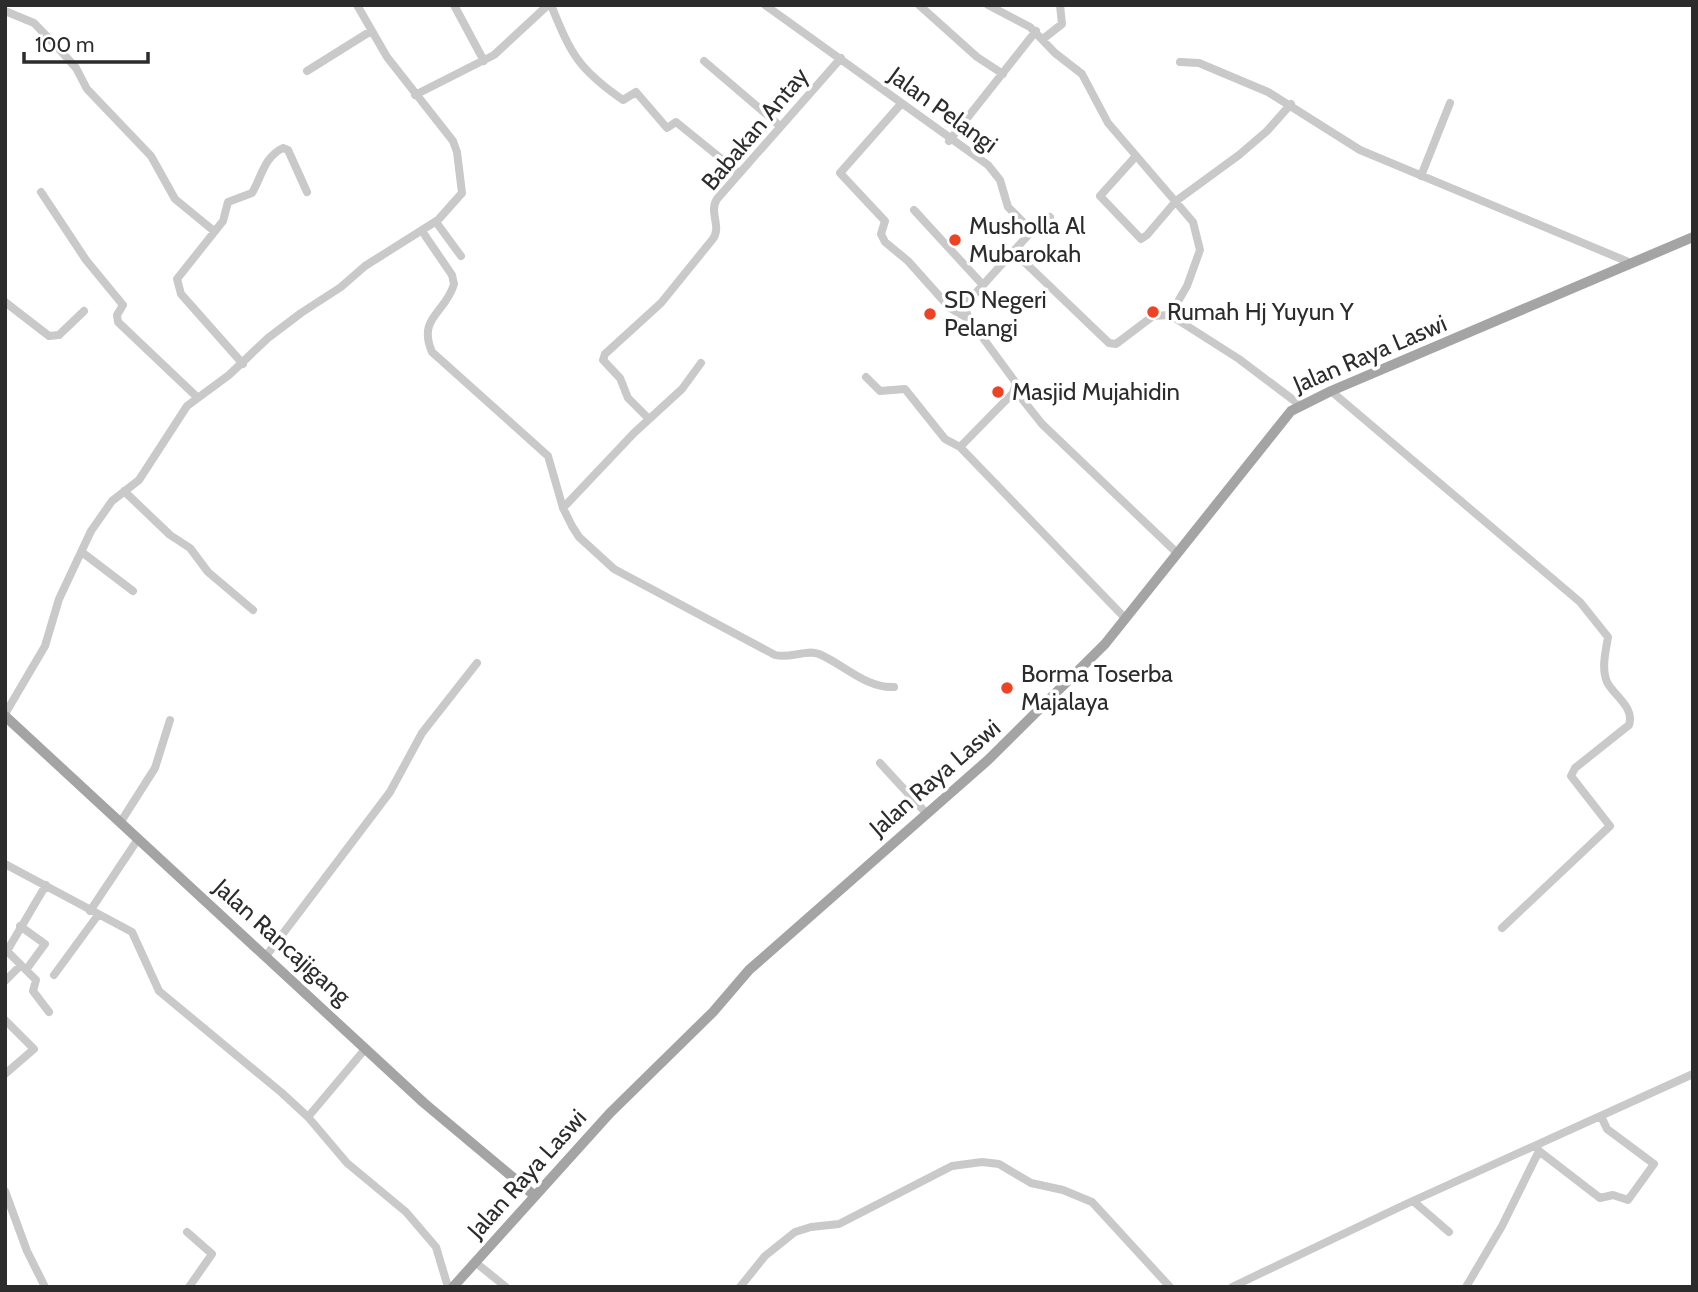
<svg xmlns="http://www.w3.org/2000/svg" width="1698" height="1292" viewBox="0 0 1698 1292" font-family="Cabin,sans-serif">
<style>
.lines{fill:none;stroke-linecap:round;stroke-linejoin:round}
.minor{stroke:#c9c9c9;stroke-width:8}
.major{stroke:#a4a4a4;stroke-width:10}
.poi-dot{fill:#ec4325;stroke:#fff;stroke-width:2.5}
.labels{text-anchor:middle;stroke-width:7;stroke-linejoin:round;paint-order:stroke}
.street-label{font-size:24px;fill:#2c2c2c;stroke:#fff}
.poi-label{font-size:24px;fill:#2c2c2c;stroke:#fff;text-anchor:start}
</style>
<rect width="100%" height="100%" fill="#fff"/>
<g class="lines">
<path class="minor" d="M 454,5 L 484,61
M 551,5 C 571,54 578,69 623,100 L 636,92 L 667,128 L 676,122 L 739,173
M 765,5 L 988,165 L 1000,180 L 1008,207 L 1030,229 L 1030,233 L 964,306 L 969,319 L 1016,383 L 1013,393 L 960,447 L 1124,617
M 919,5 L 977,57 L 1003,74
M 988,5 L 1030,27 L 1055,53 L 1082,74 L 1108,123 L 1193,222 L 1200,250 L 1187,286 L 1170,315 L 1239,359 L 1300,405
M 5,11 L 34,23 L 60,50 L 76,68 L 87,89 L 151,156 L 175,199 L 214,231
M 1043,39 L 1062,24 L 1060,5
M 704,61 L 780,126
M 1180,62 L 1199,63 L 1268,92 L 1360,150 L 1631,263
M 307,71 L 371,31
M 415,95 L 494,55 L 548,5
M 901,104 L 840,173 L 885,221 L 881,234 L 885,242 L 908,261 L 950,308 L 969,319
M 949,141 L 1036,31
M 1136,156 L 1100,196 L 1141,239 L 1147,235 L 1176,201 L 1239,155 L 1267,131 L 1291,104
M 1421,176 L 1450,103
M 41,192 L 86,260 L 123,305 L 117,315 L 118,322 L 198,398
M 914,210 L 982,284
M 436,222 L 461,256
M 422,231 L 452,275 L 454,284 C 446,313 417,317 432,352 L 548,456 L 563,508 L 572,526 L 579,537 L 614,569 L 775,655 C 790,659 806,649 819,654 C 843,664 867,689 894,687
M 1030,233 L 1050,217
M 1013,251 L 1109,343 L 1116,344 L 1153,316 L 1170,315
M 5,302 L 49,336 L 59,335 L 84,311
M 243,364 L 181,294 L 177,279 L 223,221 L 228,202 L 252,193 C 262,176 264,157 283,148 L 288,150 L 307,192
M 866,377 L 880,391 L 905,389 L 945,439 L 960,447
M 1015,390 L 1042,424 L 1176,552
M 1331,391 L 1580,602 L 1608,637 C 1606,650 1601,668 1607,682 C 1614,696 1635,707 1629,725 L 1575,768 L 1571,776 L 1610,826 L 1502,928
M 649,419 L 628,398 L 620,378 L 603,360 L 605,354 L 661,303 L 712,240 C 723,227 708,213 717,199 L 841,58
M 124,491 L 170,535 L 190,548 L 208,572 L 253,610
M 563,508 L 634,433 L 682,389 L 701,363
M 83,553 L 133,591
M 5,714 L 45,646 L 59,599 L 91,531 L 112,501 L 139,480 L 187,406 L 229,375 L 268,338 L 301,313 L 341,287 L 365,266 L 438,220 L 462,193 L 457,152 L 453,141 L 387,57 L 357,5
M 880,763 L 926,813
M 120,823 L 155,768 L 170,720
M 5,864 L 132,932 L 159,991 L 282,1093 L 308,1117 L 347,1163 L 406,1212 L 436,1247 L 448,1287
M 46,885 L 7,951 L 36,980 L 33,991 L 49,1012
M 90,911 L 138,839
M 20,926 L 45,944 L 26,970
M 266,956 L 390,792 L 422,733 L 477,663
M 54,975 L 98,915
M 5,981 L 21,965
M 5,1020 L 34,1049 L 5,1074
M 308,1117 L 366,1048
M 1539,1151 L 1600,1198 L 1613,1195 L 1628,1200 L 1654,1164 L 1607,1129 L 1601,1116
M 5,1191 L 27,1251 L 45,1287
M 1413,1201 L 1449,1232
M 187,1232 L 212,1254 L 189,1287
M 475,1262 L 506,1287
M 740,1287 L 765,1256 L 795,1232 L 811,1227 L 839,1224 L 952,1166 L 982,1162 L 999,1164 L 1031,1183 L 1063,1190 L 1092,1202 L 1170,1287
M 1232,1287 L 1404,1205 L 1693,1074
M 1466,1287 L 1502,1226 L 1539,1151 L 1537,1148"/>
<path class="major" d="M 5,716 L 424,1103 L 535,1196
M 453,1287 L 610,1113 L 713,1012 L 749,970 L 988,760 L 1105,644 L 1291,411 L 1331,391 L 1693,237"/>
</g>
<g class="poi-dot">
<circle cx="955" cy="240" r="7"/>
<circle cx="1153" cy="312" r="7"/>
<circle cx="930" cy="314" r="7"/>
<circle cx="998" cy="392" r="7"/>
<circle cx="1007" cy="688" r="7"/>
</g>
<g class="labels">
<g class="street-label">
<text transform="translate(943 110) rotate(36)" y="8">Jalan Pelangi</text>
<text transform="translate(755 129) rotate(-50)" y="8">Babakan Antay</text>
<text transform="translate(1370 354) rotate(-23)" y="8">Jalan Raya Laswi</text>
<text transform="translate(935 778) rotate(-41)" y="8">Jalan Raya Laswi</text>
<text transform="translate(282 942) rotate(42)" y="8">Jalan Rancajigang</text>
<text transform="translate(527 1174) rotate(-48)" y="8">Jalan Raya Laswi</text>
</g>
<g class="poi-label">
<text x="969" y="234">Musholla Al<tspan x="969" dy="28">Mubarokah</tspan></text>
<text x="944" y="308">SD Negeri<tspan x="944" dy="28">Pelangi</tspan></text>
<text x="1167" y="320">Rumah Hj Yuyun Y</text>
<text x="1012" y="400">Masjid Mujahidin</text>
<text x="1021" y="682">Borma Toserba<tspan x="1021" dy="28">Majalaya</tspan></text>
</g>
</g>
<rect width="1698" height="1292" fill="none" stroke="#2c2c2c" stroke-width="14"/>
<path d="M24 52v10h124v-10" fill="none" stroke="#2c2c2c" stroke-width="3.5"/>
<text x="35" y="52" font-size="21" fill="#2c2c2c" stroke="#ffffff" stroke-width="5" paint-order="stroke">100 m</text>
</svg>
